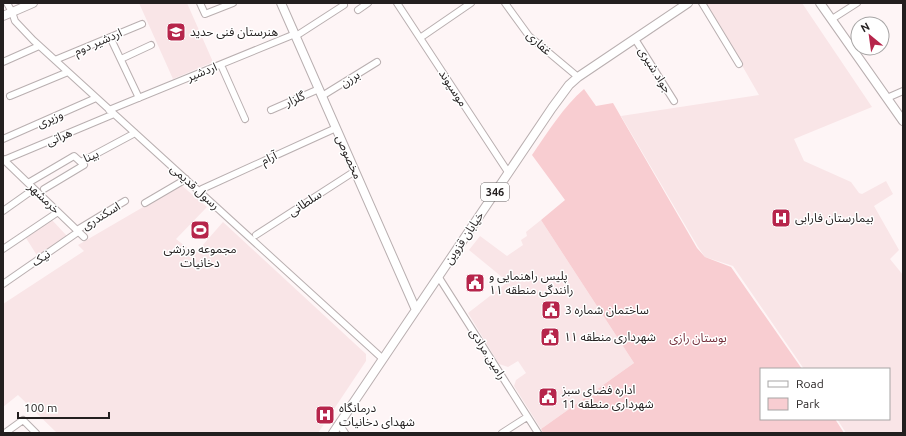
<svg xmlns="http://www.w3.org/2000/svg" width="906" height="436" viewBox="0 0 906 436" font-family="Ubuntu,'Noto Sans Arabic',sans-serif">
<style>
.built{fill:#f9e5e7}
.green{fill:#f8cdd1}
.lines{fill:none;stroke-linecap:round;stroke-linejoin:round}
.minor-casing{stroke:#b9afb0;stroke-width:8}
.major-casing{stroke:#b9afb0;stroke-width:10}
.minor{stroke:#fff;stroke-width:6}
.major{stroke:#fff;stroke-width:8}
.labels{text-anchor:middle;stroke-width:3;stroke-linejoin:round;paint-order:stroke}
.shield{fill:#fff;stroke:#656262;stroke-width:1}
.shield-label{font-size:11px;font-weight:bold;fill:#231f1f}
.poi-label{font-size:12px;fill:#231f1f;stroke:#fff;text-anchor:start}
.street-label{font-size:12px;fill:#231f1f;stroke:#fff}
.park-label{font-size:12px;fill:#732f3b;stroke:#fff}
</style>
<rect width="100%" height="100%" fill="#fef5f6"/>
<path class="built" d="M 139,3 L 187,3 L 213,62 L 173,79 Z
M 706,3 L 802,3 L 872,107 L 794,139 L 804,161 L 851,182 L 859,193 L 862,194 L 886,181 L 893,194 L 874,206 L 899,250 L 890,259 L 903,275 L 903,433 L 846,433 L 837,419 L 889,419 L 889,369 L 804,369 L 733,266 L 705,257 L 698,247 L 621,116 L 759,95 Z
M 181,185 L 207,207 L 176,239 L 195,254 L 223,222 L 366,354 L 366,361 L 318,433 L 57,433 L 18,395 L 3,407 L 3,304 L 84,251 L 78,245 Z
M 52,220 L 67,236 L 38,257 L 26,238 Z
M 541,220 L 634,363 L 541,429 L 514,386 L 516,380 L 526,373 L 518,361 L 508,367 L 499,364 L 468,313 L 508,282 L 469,250 L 480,236 L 507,256 L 523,245 L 521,240 L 527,236 L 526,232 Z"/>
<path class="green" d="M 584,89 L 596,106 L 613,103 L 697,248 L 705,257 L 731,267 L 802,369 L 761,369 L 761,419 L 835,419 L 844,433 L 543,433 L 541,429 L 634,363 L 541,220 L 565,200 L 532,155 C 548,132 563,107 584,89 Z"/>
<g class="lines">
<g class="minor-casing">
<path id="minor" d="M 7,3 L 12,12 L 15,21 L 33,40 L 383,359
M 200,3 L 205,14 L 233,3
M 397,3 L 508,172
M 505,3 L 529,36 L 578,77
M 702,3 L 739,64
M 358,10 L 368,3
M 832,19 L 857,3
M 296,36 L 344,5 L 343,3
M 110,37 L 139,98
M 420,38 L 471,3
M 635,39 L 674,101
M 121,59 L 151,45
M 55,60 L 142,24
M 3,62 L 39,46
M 221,65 L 245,119
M 10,96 L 68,72
M 322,96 L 377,62
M 887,98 L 903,91
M 109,110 L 295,34
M 271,110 L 319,89
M 3,139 L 96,98
M 3,159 L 84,237
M 4,160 L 114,114
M 81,162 L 135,133
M 28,183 L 74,156 L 84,165 L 44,189
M 202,189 L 336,128
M 145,203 L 186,179
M 3,211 L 34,189
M 77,230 L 125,201
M 256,235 L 355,171
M 3,249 L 58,212
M 438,276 L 538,433
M 3,284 L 78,232
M 339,424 L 345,433
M 5,433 L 23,420 L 36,433
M 502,433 L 527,417"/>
</g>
<g class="major-casing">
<path id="major" d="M 281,3 L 416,310
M 820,3 L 903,121
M 3,16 L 33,3
M 333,433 L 552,108 L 569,85 L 578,77 L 688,3"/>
</g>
<use href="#minor" class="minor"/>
<use href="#major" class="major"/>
</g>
<defs>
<g id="school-square" transform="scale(1)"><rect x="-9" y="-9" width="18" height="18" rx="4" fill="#b6254b" stroke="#fff"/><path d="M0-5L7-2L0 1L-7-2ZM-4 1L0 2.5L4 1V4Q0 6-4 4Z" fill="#fff"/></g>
<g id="hospital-square" transform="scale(1)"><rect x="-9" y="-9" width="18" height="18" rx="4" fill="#b6254b" stroke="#fff"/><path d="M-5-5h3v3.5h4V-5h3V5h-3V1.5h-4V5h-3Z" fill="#fff"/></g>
<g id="stadium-square" transform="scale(1)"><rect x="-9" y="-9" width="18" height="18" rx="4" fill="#b6254b" stroke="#fff"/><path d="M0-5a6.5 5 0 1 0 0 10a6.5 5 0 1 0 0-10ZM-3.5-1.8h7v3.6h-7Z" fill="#fff"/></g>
<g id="civic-square" transform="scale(1)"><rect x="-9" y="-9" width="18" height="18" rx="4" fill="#b6254b" stroke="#fff"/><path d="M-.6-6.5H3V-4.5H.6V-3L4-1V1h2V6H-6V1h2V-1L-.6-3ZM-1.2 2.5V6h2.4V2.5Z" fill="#fff"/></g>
</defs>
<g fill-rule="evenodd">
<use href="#school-square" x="176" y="32"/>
<use href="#hospital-square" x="781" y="218"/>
<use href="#stadium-square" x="200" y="230"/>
<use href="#civic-square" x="475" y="283"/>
<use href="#civic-square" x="551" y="310"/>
<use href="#civic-square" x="550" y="337"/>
<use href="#civic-square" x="548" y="397"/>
<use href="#hospital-square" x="325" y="415"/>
</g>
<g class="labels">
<rect class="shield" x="481" y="183" width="28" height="18" rx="3"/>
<g class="shield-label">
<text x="495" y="196">346</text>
</g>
<g class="poi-label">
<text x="190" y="36">هنرستان فنی حدید</text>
<text x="795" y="222">بیمارستان فارابی</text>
<text x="200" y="253" text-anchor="middle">مجموعه ورزشی<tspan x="200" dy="14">دخانیات</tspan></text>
<text x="489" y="280">پلیس راهنمایی و<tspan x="489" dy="14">رانندگی منطقه ۱۱</tspan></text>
<text x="565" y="314">ساختمان شماره 3</text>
<text x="564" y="341">شهرداری منطقه ۱۱</text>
<text x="562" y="394">اداره فضای سبز<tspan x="562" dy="14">شهرداری منطقه 11</tspan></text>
<text x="339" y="412">درمانگاه<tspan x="339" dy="14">شهدای دخانیات</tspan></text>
</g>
<g class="street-label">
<text transform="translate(98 42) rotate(-23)" y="4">اردشیر دوم</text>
<text transform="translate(539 43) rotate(43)" y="4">غفاری</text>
<text transform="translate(655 70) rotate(58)" y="4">جواد شیری</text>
<text transform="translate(202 72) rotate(-22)" y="4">اردشیر</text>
<text transform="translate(350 79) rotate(-32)" y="4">برزن</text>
<text transform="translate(453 88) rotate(57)" y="4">موسیوند</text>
<text transform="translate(295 99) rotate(-23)" y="4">گلزار</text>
<text transform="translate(50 119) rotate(-24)" y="4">وزیری</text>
<text transform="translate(59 137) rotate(-23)" y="4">هراتی</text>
<text transform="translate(91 156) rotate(-23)" y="4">بینا</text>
<text transform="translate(349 157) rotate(66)" y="4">مخصوص</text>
<text transform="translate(269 158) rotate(-25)" y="4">آرام</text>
<text transform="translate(195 187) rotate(42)" y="4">رسول قدیمی</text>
<text transform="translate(44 198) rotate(44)" y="4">خرمشهر</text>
<text transform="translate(305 203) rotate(-33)" y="4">سلطانی</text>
<text transform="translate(101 216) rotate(-31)" y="4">اسکندری</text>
<text transform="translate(464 238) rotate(-56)" y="4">خیابان قزوین</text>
<text transform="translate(41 258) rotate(-34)" y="4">نیک</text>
<text transform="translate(488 354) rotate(58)" y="4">رامین مرادی</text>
</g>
<g class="park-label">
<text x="698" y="342">بوستان رازی</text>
</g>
</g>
<rect width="906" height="436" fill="none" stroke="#231f1f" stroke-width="8"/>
<rect x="760" y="368" width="130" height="52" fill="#ffffff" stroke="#a7a5a5"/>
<rect x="768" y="381" width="20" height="6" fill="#ffffff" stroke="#a7a5a5"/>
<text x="796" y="388" font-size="12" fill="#231f1f">Road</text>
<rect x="768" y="398" width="20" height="12" fill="#f8cdd1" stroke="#a7a5a5"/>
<text x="796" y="408" font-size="12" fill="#231f1f">Park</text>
<g transform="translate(870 36) rotate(331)"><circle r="19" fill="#ffffff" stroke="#a7a5a5"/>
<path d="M0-3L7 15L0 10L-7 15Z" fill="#b6254b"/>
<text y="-6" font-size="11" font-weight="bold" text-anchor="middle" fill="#231f1f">N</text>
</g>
<path d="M18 412v6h91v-6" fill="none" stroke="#231f1f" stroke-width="2"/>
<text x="24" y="412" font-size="12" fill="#231f1f" stroke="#ffffff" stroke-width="3" paint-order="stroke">100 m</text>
</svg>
